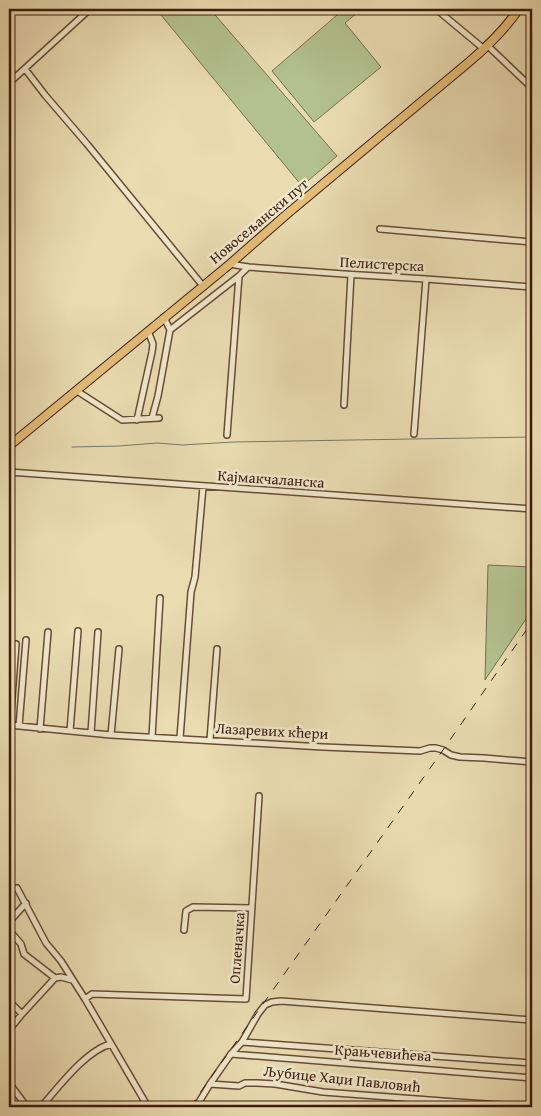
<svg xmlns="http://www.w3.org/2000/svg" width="541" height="1116" viewBox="0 0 541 1116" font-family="'Gentium Book Plus',serif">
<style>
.green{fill:#b3c18f;stroke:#786e4e}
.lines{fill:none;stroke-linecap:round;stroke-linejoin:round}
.stream{stroke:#737c6b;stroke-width:1}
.minor-casing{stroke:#684c36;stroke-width:8}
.primary-casing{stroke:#3c1c0d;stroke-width:10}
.minor{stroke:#f1e8cc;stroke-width:5}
.primary{stroke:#e5be78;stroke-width:8}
.rail{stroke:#3c1c0d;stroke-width:1;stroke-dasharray:9 9;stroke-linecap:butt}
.labels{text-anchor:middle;stroke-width:5;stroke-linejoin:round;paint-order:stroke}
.street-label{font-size:15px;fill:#3c1c0d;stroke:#f1e8cc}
</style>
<rect width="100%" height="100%" fill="#eadcb1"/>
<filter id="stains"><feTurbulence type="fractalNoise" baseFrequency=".004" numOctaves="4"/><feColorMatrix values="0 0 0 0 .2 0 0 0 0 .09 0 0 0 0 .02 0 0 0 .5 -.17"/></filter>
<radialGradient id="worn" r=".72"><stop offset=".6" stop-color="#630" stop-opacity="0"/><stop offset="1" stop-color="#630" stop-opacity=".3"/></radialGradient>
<path class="green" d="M 156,9 L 210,9 L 337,156 L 302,186 Z
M 344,9 L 362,9 L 345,23 L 381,67 L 314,122 L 272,71 Z
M 488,565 L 532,567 L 532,610 L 485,680 Z"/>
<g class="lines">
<path class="stream" d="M 72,447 L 119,446 L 157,443 L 182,445 L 234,442 L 532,437"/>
<g class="minor-casing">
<path id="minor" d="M 436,9 L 484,49
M 488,46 L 532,88
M 25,69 L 45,95 L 87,144 L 203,286
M 9,83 L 90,9
M 380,229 L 532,242
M 230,264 L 248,267 L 344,274 L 426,279 L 532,287
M 164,317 L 170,330 L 239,276 L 248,267
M 77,391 L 122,420 L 159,418
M 344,405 L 351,275
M 152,418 L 158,396 L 170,330
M 137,420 L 152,352 L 153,344 L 148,331
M 414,434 L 426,279
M 227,435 L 239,276
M 9,472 L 532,509
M 9,725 L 111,735 L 323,747 L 420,751 L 430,748 L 436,748 L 443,750 L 451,755 L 460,757 L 484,758 L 532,762
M 10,725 L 16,644
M 19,726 L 26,640
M 40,729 L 48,632
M 70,731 L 78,631
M 91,733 L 98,632
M 111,735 L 119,649
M 152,737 L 160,598
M 180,738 L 191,592 L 195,577 L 203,487
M 210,740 L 217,649
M 17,888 L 46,943 L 61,961 L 85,999 L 148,1107
M 9,922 L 26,903
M 9,930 L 21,944 L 24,954 L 55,978
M 184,930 L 186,911 L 193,907 L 252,908
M 85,999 L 92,994 L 246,999 L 259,796
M 9,1001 L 22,1014
M 9,1030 L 22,1014 L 55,978 L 61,977 L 72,980
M 242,1042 L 532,1063
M 231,1054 L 532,1078
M 9,1083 L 27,1107
M 210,1084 L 239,1086 L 245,1083 L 257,1083 L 275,1084 L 323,1092 L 456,1102 L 531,1107
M 41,1107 C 58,1088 86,1050 111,1044
M 196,1107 L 210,1084 L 231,1054 L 242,1042 L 258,1014 L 265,1005 L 272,1002 L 281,1001 L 532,1020
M 531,1107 L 532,1095"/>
</g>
<g class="primary-casing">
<path id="primary" d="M 9,446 L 230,264 L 287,214 L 469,62 C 488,46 505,29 519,9"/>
</g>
<use href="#minor" class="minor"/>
<use href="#primary" class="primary"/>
<path class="rail" d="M 190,1107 L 443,750 L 532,622"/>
</g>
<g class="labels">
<g class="street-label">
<text transform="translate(259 221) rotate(-40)" y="5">Новосељански пут</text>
<text transform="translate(382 264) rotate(3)" y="5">Пелистерска</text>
<text transform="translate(271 479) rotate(4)" y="5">Кајмакчаланска</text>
<text transform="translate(272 731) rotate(3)" y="5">Лазаревих кћери</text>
<text transform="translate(237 948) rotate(-86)" y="5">Опленачка</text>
<text transform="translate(383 1053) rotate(4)" y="5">Крањчевићева</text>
<text transform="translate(342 1079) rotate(6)" y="5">Љубице Хаџи Павловић</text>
</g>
</g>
<rect width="541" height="1116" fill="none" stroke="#eadcb1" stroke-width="30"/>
<rect x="10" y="10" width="521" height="1096" fill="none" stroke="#3c1c0d" stroke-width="2.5"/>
<rect x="15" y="15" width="511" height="1086" fill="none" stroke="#3c1c0d"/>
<rect width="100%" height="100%" filter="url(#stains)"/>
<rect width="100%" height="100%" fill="url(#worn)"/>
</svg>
